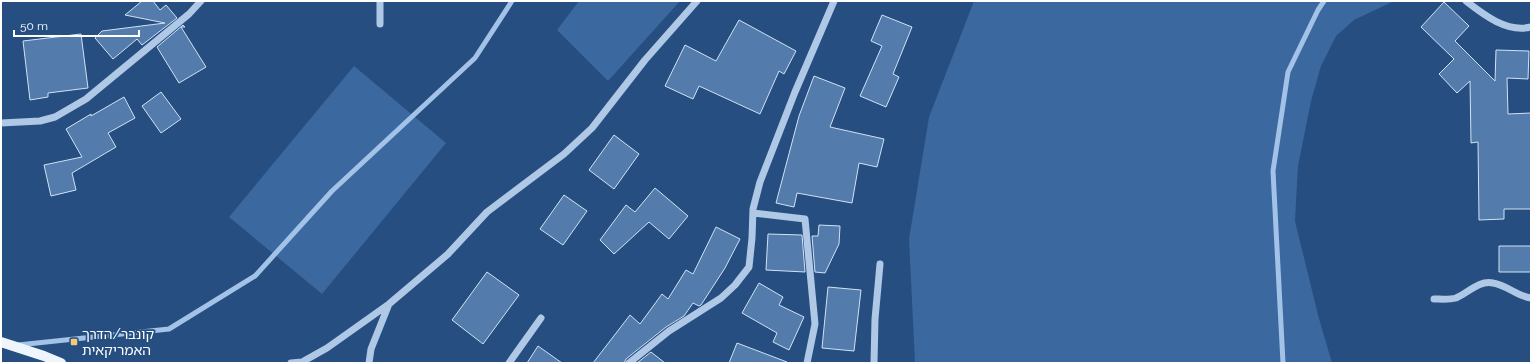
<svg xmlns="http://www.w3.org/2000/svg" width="1532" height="364" viewBox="0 0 1532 364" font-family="Raleway,'Noto Sans Hebrew',sans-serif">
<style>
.grass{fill:#3b689e}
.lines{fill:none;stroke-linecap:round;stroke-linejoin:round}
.stream{stroke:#a3c2e7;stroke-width:5}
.building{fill:#537bac;stroke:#d1e2f5}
.minor{stroke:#aec8e6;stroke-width:7}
.major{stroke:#eff5fd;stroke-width:10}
.poi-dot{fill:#efcb74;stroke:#264e81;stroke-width:1.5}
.labels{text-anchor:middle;stroke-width:3.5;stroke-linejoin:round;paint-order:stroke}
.poi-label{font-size:14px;fill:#fff;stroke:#264e81;text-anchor:start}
</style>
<rect width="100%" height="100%" fill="#264e81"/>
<path class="grass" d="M 579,1 L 680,1 L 608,81 L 557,30 Z
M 974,1 L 1394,1 L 1354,20 L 1336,36 L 1321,66 L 1311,101 L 1298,166 L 1295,221 L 1318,315 L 1332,363 L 915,363 L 909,239 L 929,117 Z
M 354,66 L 446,143 L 322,294 L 229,217 Z"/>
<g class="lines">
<path class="stream" d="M 18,345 L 169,329 L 255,276 L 332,191 L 475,58 L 512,1
M 1283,363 L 1273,171 L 1288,72 L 1318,10 L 1324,1"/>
</g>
<path class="building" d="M 142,1 L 153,1 L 160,10 L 166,5 L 177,18 L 142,45 L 137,39 L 113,59 L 95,38 L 102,31 L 165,23 L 125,15 Z
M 1444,2 L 1469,26 L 1455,41 L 1495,81 L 1496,50 L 1529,51 L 1528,79 L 1507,78 L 1508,114 L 1531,113 L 1531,209 L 1504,209 L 1504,219 L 1479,220 L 1478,142 L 1471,143 L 1470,81 L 1457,93 L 1439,74 L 1454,59 L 1421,27 Z
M 882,15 L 912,27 L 893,74 L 899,77 L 886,107 L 860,96 L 882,46 L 871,41 Z
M 739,20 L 796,51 L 784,74 L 779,71 L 760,114 L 699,86 L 693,99 L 665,86 L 685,45 L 716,61 Z
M 183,25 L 185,27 L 181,27 L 206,67 L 179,83 L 157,47 Z
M 81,34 L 88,88 L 48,93 L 48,97 L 30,100 L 23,41 Z
M 814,76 L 845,88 L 830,127 L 884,139 L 877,167 L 859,163 L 852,203 L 797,193 L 794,207 L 776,203 L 799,116 Z
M 161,92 L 181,119 L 161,133 L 142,106 Z
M 124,97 L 135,118 L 108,133 L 116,147 L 72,173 L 76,190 L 51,196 L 44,165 L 82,157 L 66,129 L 91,114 L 91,116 Z
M 614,135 L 639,154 L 614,189 L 589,170 Z
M 655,188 L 688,216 L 669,239 L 649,222 L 614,254 L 600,240 L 626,205 L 635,212 Z
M 564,195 L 587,211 L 563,245 L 540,229 Z
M 819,225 L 840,226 L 839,244 L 825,273 L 815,272 L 812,236 L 818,236 Z
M 716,227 L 740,239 L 725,268 L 701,305 L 699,306 L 693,303 L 684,316 L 666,327 L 626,359 L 624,363 L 593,363 L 630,315 L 640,324 L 662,294 L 668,299 L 686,270 L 693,274 Z
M 768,234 L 802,235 L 805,272 L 766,270 Z
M 1499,246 L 1531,246 L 1531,272 L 1499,272 Z
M 487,272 L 519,295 L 483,344 L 452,320 Z
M 759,283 L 783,297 L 779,305 L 804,317 L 789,350 L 773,342 L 777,333 L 742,313 Z
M 828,287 L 861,290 L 854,351 L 822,348 Z
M 737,343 L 787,362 L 786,363 L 729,363 Z
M 538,346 L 562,363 L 527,363 Z
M 651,352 L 665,363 L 637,363 Z"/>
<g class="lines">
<path class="minor" d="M 380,1 L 380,24
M 1466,1 C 1484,15 1507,33 1531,27
M 1,123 L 40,121 L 55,117 L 86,99 L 189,14 L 201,1
M 753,213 L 805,219 L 815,324 L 807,363
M 1434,299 C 1440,299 1449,300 1456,298 C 1468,293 1479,280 1493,283 C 1507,285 1516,296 1531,298
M 291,363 L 302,362 L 327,348 L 389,304 L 448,254 L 487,212 L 564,154 L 592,128 L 645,60 L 697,1
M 369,363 L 371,349 L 389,304
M 509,363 L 541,318
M 629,363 L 669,331 L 721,298 L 735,285 L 749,267 L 752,238 L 753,209 L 760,182 L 795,92 L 834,1
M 874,363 L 875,319 L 880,264"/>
<path class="major" d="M 1,342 L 44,356 L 61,363"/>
</g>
<rect class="poi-dot" x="70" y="338" width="8" height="8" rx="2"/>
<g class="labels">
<g class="poi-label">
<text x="82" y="339">קונבר/הדרך<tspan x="82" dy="16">האמריקאית</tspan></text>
</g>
</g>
<rect width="1532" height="364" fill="none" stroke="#ffffff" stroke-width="4"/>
<path d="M14 30v6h125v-6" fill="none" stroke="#ffffff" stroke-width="2"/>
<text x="20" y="30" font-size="12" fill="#ffffff" stroke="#264e81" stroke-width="3" paint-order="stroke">50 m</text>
</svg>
